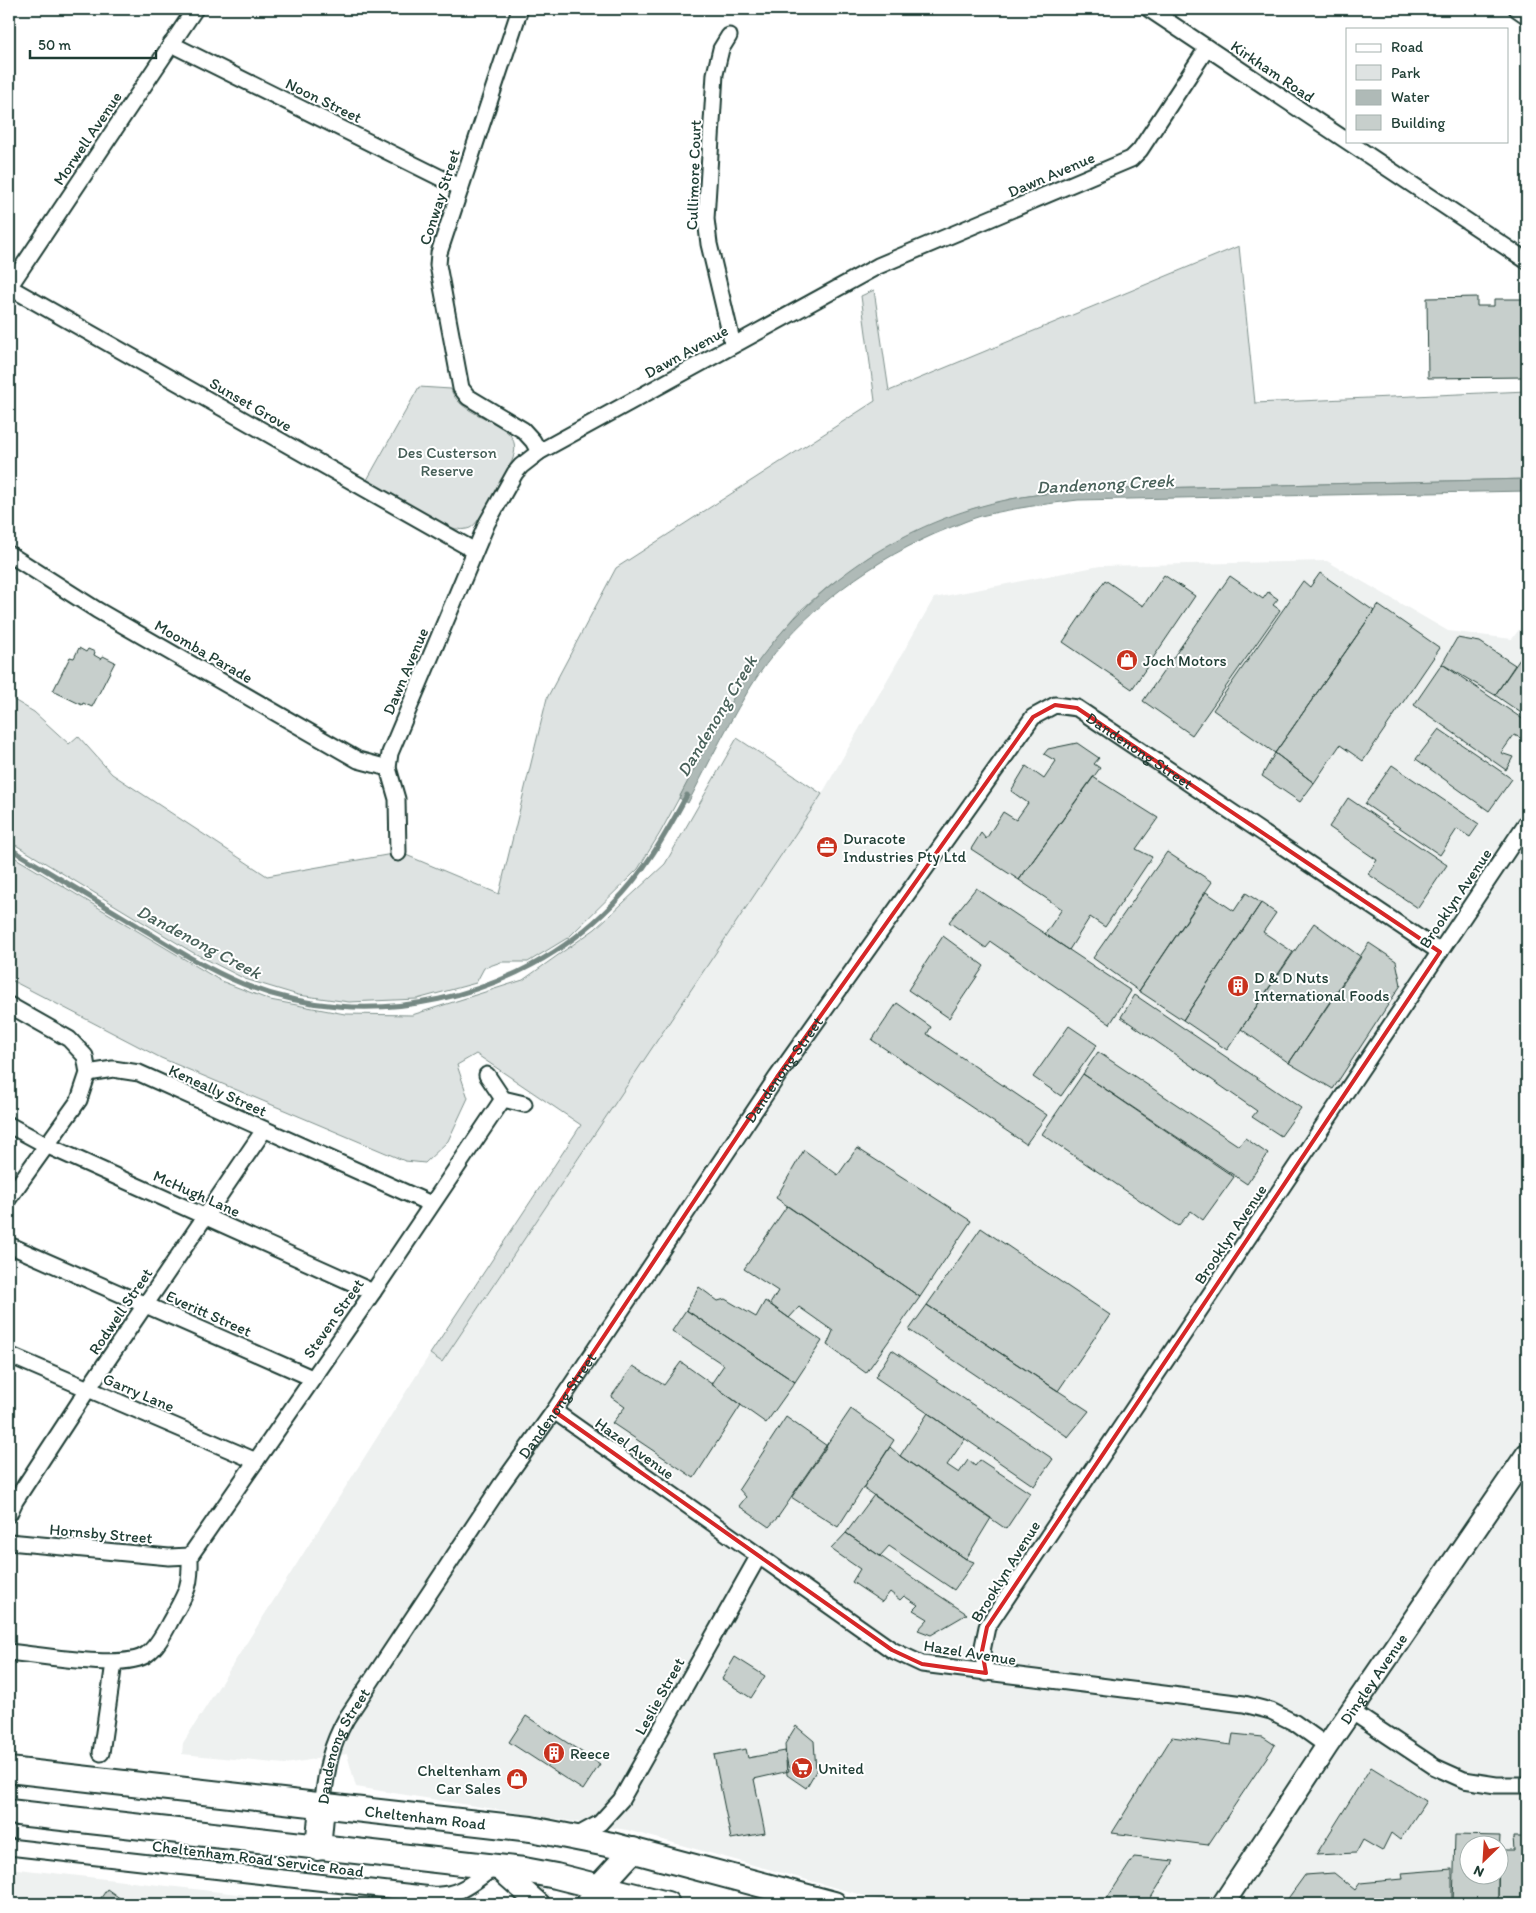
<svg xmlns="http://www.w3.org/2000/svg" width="1536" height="1913" viewBox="0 0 1536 1913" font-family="Itim,sans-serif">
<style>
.built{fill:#eef1f0;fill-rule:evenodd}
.green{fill:#dee3e2;stroke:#7e908b}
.water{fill:#afbab7;stroke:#758883}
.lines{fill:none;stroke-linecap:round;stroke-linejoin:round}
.stream{stroke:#758883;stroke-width:5}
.building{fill:#c7cfcc;stroke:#1f3d34}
.street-casing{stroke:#1f3d34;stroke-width:19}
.secondary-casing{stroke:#1f3d34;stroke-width:25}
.primary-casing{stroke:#1f3d34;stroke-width:28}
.street{stroke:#fff;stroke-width:15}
.secondary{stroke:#fff;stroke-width:21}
.primary{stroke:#fff;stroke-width:24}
.marked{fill:none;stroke:#d62828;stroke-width:4;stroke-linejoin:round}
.labels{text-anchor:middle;stroke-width:4;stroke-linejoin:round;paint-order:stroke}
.street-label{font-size:16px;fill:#1f3d34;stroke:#fff}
.park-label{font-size:16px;fill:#455e57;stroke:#fff}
.poi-label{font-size:16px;fill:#1f3d34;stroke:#fff;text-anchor:start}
.water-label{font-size:18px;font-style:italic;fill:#4a625b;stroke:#fff}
</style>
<rect width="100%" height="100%" fill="#fff"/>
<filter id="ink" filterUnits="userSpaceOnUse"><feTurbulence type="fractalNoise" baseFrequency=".02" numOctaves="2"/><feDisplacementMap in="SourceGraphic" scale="10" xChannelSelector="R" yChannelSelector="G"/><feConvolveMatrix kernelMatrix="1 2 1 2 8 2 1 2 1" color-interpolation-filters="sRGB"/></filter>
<g filter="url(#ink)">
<path class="built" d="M 1327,561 L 1448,631 L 1512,639 L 1527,619 L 1527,1904 L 894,1904 L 627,1830 L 356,1787 L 347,1754 L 285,1764 L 182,1754 L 183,1743 L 430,1354 L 442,1361 L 822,794 L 934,598 L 1100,566 ZM 1468,1846 L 1498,1846 L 1498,1876 L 1468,1876 Z
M 9,1868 L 326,1904 L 9,1904 Z"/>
<path class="green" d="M 1239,246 L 1255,403 L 1527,391 L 1527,479 L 1113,489 L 1048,493 L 1011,499 L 972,509 L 902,538 L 869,557 L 830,585 L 802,609 L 775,640 L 751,672 L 733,699 L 660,833 L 638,869 L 569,937 L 528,962 L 501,962 L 484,968 L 476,983 L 417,999 L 349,1002 L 298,995 L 245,979 L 192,952 L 9,841 L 9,697 L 34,712 L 69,744 L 78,736 L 112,774 L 267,876 L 398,853 L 406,855 L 499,894 L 547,698 L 616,568 L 875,401 L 861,296 L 874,290 L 889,391 Z
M 419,387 L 451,389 C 461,423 529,418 512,461 C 505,474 481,523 470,528 C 462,531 455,529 447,526 L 367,480 Z
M 737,738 L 822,794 L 442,1362 L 430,1354 L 581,1125 L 476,1054 L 457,1065 L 468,1098 L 448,1141 L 425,1163 L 405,1161 L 161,1058 L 9,979 L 9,854 L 221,981 L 270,1000 L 345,1014 L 412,1015 L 523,980 L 595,929 L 665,864 Z"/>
<path class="water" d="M 1527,479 L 1527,491 L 1078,500 C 1046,504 1013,508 981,516 C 970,519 960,524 949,528 C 876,557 802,610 757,677 C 731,717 710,761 688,803 L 679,798 C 701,756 722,712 750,673 C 811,584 905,520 1011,499 C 1045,492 1079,491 1113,489 Z"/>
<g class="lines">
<path class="stream" d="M 9,848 C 50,873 92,898 133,923 C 169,945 204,968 243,984 C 367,1034 518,1001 612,905 C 644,873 666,834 687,795"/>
</g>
<path class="building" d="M 1477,297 L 1477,306 L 1494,306 L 1494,299 L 1523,299 L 1523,326 L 1527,326 L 1527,377 L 1428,378 L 1427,298 Z
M 1320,573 L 1374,611 L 1275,753 L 1213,710 L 1303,581 L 1310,587 Z
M 1164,575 L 1195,596 L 1132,689 L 1063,642 L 1105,580 L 1143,606 Z
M 1230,576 L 1263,599 L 1268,592 L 1278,599 L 1273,605 L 1280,610 L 1192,735 L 1143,701 Z
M 1378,605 L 1440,648 L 1363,761 L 1340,745 L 1314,783 L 1275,753 Z
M 1457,638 L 1480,642 L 1515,665 L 1495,695 L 1442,664 Z
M 79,648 L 86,652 L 88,649 L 95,652 L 94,655 L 101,659 L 103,656 L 115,662 L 92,707 L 83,703 L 82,705 L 53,691 L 70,657 L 74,658 Z
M 1520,659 L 1527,664 L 1527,717 L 1495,695 Z
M 1442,664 L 1527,722 L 1527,731 L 1523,739 L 1514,735 L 1501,753 L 1513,757 L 1506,770 L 1414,705 Z
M 1439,729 L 1512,779 L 1489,811 L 1416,759 Z
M 1077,743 L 1099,758 L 1094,764 L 1100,768 L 1019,880 L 971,849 L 981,833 L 986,839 L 1003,812 L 1016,820 L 1028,803 L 1011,791 L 1026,766 L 1044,779 L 1056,761 L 1044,754 L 1048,749 Z
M 1275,753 L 1314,783 L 1300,802 L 1262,776 Z
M 1392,765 L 1479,824 L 1470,837 L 1457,829 L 1440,855 L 1365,804 Z
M 1093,777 L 1158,818 L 1136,849 L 1152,857 L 1105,927 L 1090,917 L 1069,950 L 1045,934 L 1062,909 L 1019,880 Z
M 1348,798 L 1447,865 L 1418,908 L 1368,874 L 1377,860 L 1329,827 Z
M 1167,852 L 1212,882 L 1139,991 L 1093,958 Z
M 976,888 L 1131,991 L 1110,1024 L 991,942 L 986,948 L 949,922 Z
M 1206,892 L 1234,911 L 1246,893 L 1261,903 L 1183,1020 L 1139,991 Z
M 1261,903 L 1276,913 L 1263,932 L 1293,952 L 1227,1050 L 1183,1020 Z
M 1314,923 L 1361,957 L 1289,1063 L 1241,1029 Z
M 943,936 L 984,966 L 949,1018 L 908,990 Z
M 1369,943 L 1396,961 L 1401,985 L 1333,1089 L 1289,1063 Z
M 1135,995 L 1301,1108 L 1281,1136 L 1252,1117 L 1257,1111 L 1121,1017 Z
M 897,1003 L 931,1027 L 927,1034 L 1047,1115 L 1026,1144 L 872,1040 Z
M 1069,1026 L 1097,1045 L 1061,1096 L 1033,1077 Z
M 1098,1052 L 1239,1146 L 1245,1138 L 1268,1154 L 1247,1184 L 1083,1074 Z
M 1083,1074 L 1234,1177 L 1203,1220 L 1191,1211 L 1178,1226 L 1042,1134 Z
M 857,1148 L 971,1221 L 920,1297 L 776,1198 L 804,1150 L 838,1175 Z
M 787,1206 L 920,1297 L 866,1373 L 827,1345 L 833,1331 L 799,1307 L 789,1318 L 770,1304 L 778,1291 L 744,1269 Z
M 981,1228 L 1110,1315 L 1058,1391 L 927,1305 Z
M 699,1287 L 718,1301 L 725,1299 L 756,1317 L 765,1301 L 822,1341 L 795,1382 L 686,1310 Z
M 927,1305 L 1089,1411 L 1068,1437 L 909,1330 Z
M 686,1310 L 795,1382 L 766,1423 L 711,1384 L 724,1365 L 672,1331 Z
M 892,1350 L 1053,1459 L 1034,1486 L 875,1377 Z
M 681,1362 L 741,1405 L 694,1478 L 612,1423 L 625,1407 L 611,1397 L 633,1366 L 664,1385 Z
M 851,1409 L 894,1440 L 838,1527 L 791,1497 Z
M 928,1413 L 965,1439 L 947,1465 L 959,1473 L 968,1460 L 975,1466 L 980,1460 L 1030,1493 L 1006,1529 L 900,1456 Z
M 786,1417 L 827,1446 L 778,1517 L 769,1527 L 739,1506 L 746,1497 L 739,1489 Z
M 890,1447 L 900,1456 L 991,1518 L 966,1559 L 863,1488 Z
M 874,1495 L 966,1559 L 974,1562 L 954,1590 L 889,1546 L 880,1556 L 846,1533 Z
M 846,1533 L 880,1556 L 967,1614 L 931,1635 L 918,1630 L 928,1619 L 913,1610 L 918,1605 L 904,1596 L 900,1600 L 890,1592 L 882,1602 L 852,1582 L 860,1569 L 831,1549 Z
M 735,1657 L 765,1676 L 751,1698 L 722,1679 Z
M 526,1716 L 600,1764 L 583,1790 L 509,1742 Z
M 796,1726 L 814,1741 L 816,1771 L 806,1788 L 787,1775 L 785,1744 Z
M 1233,1734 L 1263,1737 L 1275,1745 L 1208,1845 L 1112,1833 L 1172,1737 L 1231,1745 Z
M 746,1749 L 748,1758 L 785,1751 L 789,1771 L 754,1779 L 765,1833 L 731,1839 L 714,1755 Z
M 1371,1767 L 1426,1801 L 1400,1840 L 1391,1833 L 1382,1851 L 1363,1840 L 1356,1853 L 1316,1855 Z
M 1455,1835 L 1500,1836 L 1498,1873 L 1498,1846 L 1468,1846 L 1468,1876 L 1498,1876 L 1498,1904 L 1453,1904 Z
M 1513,1837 L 1527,1837 L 1527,1904 L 1498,1904 L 1499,1850 L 1514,1850 Z
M 1134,1857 L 1174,1861 L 1147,1904 L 1107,1904 L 1104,1903 Z
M 1452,1869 L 1452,1904 L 1284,1904 L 1305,1875 L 1334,1873 L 1355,1890 L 1360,1883 L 1403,1879 L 1402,1873 Z
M 107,1889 L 128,1904 L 97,1904 Z"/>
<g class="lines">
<g class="street-casing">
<g id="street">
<path d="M 520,9 L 439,253 L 438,265 L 461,388 L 468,397 L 523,430 L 533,441 L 539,452"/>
<path d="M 1149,9 L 1527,261"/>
<path d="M 1517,9 L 1527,16"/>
<path d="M 729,36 L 721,49 L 715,74 L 706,219 L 709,244 L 733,345"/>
<path d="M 171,44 L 461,188"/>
<path d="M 9,287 L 475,551"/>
<path d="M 9,287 L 195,9"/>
<path d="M 9,554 L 97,610 L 358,760 L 388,768"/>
<path d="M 398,853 L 397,799 L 388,768 L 390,753 L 487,523 L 515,473 L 521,466 L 539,452 L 878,266 L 1131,159 L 1140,150 L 1207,48"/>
<path d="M 9,1005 L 69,1039 L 85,1056 L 88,1073 L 79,1100 L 9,1198"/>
<path d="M 88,1073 L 113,1069 L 139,1073 L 431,1204"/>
<path d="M 487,1075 L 503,1099 L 524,1104"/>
<path d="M 9,1125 L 46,1145 L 373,1292"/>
<path d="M 9,1245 L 312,1378"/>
<path d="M 9,1355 L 256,1461"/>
<path d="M 554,1411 L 892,1650 L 922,1664 L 1244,1704 L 1271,1711 L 1295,1723 L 1327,1746"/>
<path d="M 9,1514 L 15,1501 L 88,1389 L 264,1130"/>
<path d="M 9,1542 L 169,1557 L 190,1556"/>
<path d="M 190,1556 L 373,1292 L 503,1099"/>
<path d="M 9,1652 C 39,1655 126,1671 147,1654 C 158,1646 165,1631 171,1620 C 186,1593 191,1588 190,1556"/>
<path d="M 986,1673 L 982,1651 L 987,1627 L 1527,822"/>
<path d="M 1351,1711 L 1435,1767 L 1464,1780 L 1496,1785 L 1527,1785"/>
<path d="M 101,1753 L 114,1663"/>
<path id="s1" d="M 322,1806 C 327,1771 328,1751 346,1719 L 501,1485 L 554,1411 L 777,1077 L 1033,717 L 1055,705 L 1077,708 L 1440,952"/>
<path d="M 576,1836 L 600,1823 L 621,1800 L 758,1557"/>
<path d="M 9,1847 L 432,1895 C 460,1897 474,1881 496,1866"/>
</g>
</g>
<g class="secondary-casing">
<g id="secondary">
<path d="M 496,1866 L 539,1904"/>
<path d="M 587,1904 L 599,1887"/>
<path id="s2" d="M 1223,1904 L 1327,1746 L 1527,1454"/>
</g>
</g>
<g class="primary-casing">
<g id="primary">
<path id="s3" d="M 9,1770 L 531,1829 L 612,1845 L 834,1904"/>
<path d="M 9,1812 L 524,1870 L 556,1876 L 667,1904"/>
<path d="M 318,1848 L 322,1806"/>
<path d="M 599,1887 L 633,1850"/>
</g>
</g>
<use href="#street" class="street"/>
<use href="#secondary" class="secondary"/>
<use href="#primary" class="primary"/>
</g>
</g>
<path class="marked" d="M 1055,705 L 1077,708 L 1440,952 L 987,1627 L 982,1651 L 986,1673 L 922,1664 L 892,1650 L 554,1411 L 777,1077 L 1033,717 Z"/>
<defs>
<g id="shop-disc" transform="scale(1.125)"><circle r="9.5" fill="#c8321e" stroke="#fff"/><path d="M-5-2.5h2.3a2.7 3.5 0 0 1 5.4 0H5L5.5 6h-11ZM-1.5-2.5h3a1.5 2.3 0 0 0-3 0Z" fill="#fff"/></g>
<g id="office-disc" transform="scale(1.125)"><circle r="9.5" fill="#c8321e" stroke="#fff"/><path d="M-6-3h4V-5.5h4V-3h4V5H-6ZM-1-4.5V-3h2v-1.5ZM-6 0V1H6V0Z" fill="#fff"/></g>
<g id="building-disc" transform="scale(1.125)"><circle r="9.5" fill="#c8321e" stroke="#fff"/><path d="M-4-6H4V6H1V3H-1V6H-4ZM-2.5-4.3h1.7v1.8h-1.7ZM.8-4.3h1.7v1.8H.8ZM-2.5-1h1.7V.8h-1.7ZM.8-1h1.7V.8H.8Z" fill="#fff"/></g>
<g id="supermarket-disc" transform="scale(1.125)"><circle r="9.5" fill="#c8321e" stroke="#fff"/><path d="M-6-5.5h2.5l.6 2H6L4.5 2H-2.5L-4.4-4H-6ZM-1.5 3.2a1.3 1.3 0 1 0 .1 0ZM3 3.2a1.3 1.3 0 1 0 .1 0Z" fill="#fff"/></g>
</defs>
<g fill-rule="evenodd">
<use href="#shop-disc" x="1127" y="660"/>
<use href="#office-disc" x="827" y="847"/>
<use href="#building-disc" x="1238" y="986"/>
<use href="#building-disc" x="554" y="1753"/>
<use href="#supermarket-disc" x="802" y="1768"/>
<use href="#shop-disc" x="517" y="1779"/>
</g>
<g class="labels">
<g class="street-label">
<text transform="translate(1273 71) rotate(34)" y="6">Kirkham Road</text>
<text transform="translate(324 100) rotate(26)" y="6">Noon Street</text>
<text transform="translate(87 138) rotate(-56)" y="6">Morwell Avenue</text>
<text transform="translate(1051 174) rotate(-23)" y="6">Dawn Avenue</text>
<text transform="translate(693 175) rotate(-88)" y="6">Cullimore Court</text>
<text transform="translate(439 197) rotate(-72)" y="6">Conway Street</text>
<text transform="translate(686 351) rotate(-29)" y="6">Dawn Avenue</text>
<text transform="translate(251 404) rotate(30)" y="6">Sunset Grove</text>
<text transform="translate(204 651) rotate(30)" y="6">Moomba Parade</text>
<text transform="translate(405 671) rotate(-67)" y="6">Dawn Avenue</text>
<text dy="6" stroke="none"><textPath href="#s1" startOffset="1429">Dandenong Street</textPath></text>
<text transform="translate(1455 898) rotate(-56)" y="6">Brooklyn Avenue</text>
<text dy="6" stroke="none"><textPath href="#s1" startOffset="874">Dandenong Street</textPath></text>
<text transform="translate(218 1090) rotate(24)" y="6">Keneally Street</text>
<text transform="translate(197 1193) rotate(24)" y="6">McHugh Lane</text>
<text transform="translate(1230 1234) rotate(-56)" y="6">Brooklyn Avenue</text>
<text transform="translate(120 1311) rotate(-56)" y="6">Rodwell Street</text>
<text transform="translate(209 1313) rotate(24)" y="6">Everitt Street</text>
<text transform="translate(333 1318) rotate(-55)" y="6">Steven Street</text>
<text transform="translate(139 1392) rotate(23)" y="6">Garry Lane</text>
<text dy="6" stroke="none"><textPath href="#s1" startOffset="469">Dandenong Street</textPath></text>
<text transform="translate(635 1448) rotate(36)" y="6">Hazel Avenue</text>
<text transform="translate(101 1533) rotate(5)" y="6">Hornsby Street</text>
<text transform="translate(1005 1571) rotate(-58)" y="6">Brooklyn Avenue</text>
<text transform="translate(970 1652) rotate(9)" y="6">Hazel Avenue</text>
<text dy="6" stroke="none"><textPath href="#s2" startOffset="271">Dingley Avenue</textPath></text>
<text transform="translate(659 1696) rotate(-61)" y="6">Leslie Street</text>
<text dy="6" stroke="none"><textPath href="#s1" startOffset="64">Dandenong Street</textPath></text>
<text dy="6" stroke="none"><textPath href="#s3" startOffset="419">Cheltenham Road</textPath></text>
<text transform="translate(258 1858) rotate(7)" y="6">Cheltenham Road Service Road</text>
</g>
<g class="park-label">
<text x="447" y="458">Des Custerson<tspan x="447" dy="18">Reserve</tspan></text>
</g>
<g class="poi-label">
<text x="1143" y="666">Joch Motors</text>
<text x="843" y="844">Duracote<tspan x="843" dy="18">Industries Pty Ltd</tspan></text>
<text x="1254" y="983">D &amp; D Nuts<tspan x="1254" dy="18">International Foods</tspan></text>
<text x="570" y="1759">Reece</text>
<text x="818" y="1774">United</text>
<text x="501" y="1776" text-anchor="end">Cheltenham<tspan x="501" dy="18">Car Sales</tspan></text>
</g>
<g class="water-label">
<text transform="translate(1105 484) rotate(-3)" y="6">Dandenong Creek</text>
<text transform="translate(717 716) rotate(-59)" y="6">Dandenong Creek</text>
<text transform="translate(199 942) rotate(28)" y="6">Dandenong Creek</text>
</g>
</g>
<rect width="1536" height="1913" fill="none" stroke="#fff" stroke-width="30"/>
<rect x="15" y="15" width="1506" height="1883" fill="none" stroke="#1f3d34" stroke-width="2" filter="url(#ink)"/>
<rect x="1346" y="28" width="162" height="115" fill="#ffffff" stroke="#a5b1ae"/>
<rect x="1356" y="44" width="25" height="8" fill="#ffffff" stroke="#a5b1ae"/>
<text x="1391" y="52" font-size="15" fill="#1f3d34">Road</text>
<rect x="1356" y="65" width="25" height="15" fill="#dee3e2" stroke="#a5b1ae"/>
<text x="1391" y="78" font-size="15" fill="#1f3d34">Park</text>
<rect x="1356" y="90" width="25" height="15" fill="#afbab7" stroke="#a5b1ae"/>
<text x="1391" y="102" font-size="15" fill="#1f3d34">Water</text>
<rect x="1356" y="115" width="25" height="15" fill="#c7cfcc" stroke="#a5b1ae"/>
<text x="1391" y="128" font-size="15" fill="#1f3d34">Building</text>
<g transform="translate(1484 1860) rotate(205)"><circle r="24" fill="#ffffff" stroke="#a5b1ae"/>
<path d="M0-4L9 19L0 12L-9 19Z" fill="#c8321e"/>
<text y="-8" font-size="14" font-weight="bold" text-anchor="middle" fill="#1f3d34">N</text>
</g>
<path d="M30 50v8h126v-8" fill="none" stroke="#1f3d34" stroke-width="2.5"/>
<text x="38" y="50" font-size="15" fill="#1f3d34" stroke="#ffffff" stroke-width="4" paint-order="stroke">50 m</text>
</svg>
